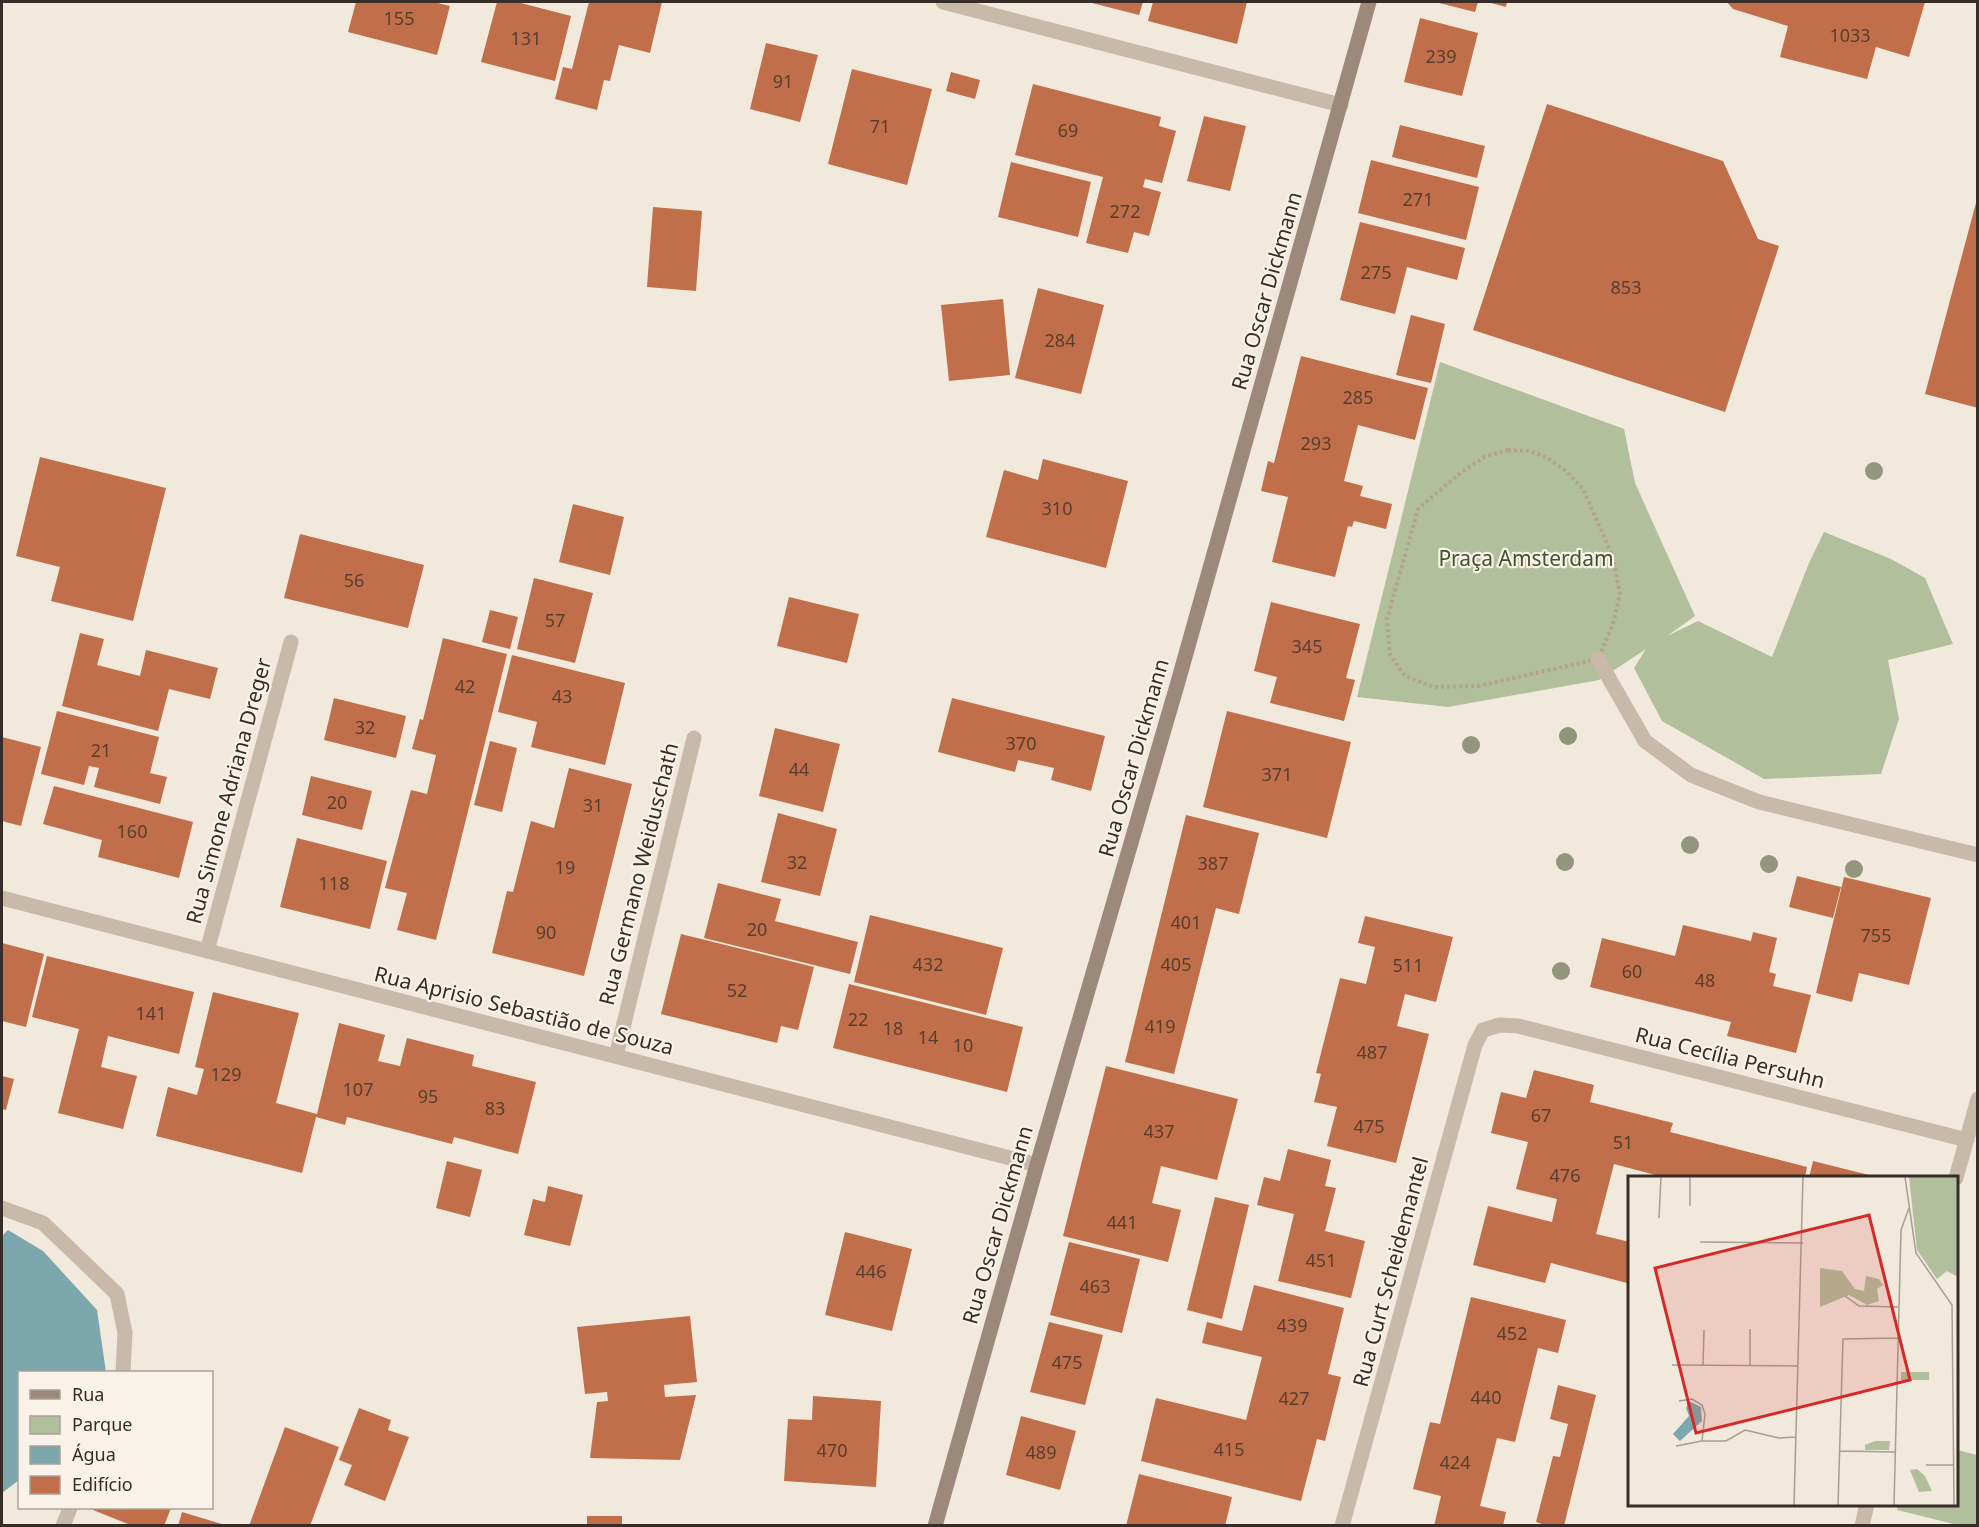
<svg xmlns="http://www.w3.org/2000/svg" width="1979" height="1527" viewBox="0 0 1979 1527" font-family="'Noto Sans',sans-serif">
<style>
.green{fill:#b1bf9c}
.water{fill:#7ca7ad}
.building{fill:#c16f4a}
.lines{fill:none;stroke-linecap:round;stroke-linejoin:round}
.path{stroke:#b4a393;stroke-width:4;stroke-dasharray:3 3;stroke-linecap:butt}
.lane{stroke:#c9b9a8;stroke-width:15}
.street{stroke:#c9b9a8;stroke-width:15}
.secondary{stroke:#9c897a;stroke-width:15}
.tree{fill:#91967c}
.labels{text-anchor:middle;stroke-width:4.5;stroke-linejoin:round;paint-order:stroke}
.number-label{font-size:18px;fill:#593e30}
.street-label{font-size:21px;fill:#362d28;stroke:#f9f2e8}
.park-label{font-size:21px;fill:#42532d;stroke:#f9f2e8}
.inset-road{fill:none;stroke:#a69e94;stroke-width:1.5}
.view{fill:#d62828;fill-opacity:0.15;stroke:#d62828;stroke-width:3}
.inset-edge{fill:none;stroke:#362d28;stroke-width:3}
</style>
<rect width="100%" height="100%" fill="#f1e9dc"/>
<path class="green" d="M 1440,362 L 1624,429 L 1635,483 L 1695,616 L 1667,636 L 1698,621 L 1772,657 L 1809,563 L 1824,532 L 1891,559 L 1925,578 L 1953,644 L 1888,660 L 1899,719 L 1881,774 L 1764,779 L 1662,721 L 1634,668 L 1646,649 L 1599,680 L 1448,707 L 1357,697 Z
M 1957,1450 L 1977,1455 L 1977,1525 L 1958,1525 L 1897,1510 L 1898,1505 L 1956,1504 Z"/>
<path class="water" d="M 8,1230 L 43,1251 L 97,1310 L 106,1372 L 20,1372 L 19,1480 L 2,1493 L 2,1236 Z"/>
<path class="building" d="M 356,2 L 434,2 L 450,6 L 437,55 L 348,32 Z
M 497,2 L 517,2 L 571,16 L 555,81 L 481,62 Z
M 589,2 L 662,2 L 650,53 L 619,45 L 610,81 L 604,80 L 597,110 L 555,99 L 563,67 L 572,69 Z
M 1088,2 L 1143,2 L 1139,15 Z
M 1153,2 L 1247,2 L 1237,44 L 1148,21 Z
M 1435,2 L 1478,2 L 1475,12 Z
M 1487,2 L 1507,2 L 1506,7 Z
M 1727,2 L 1925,2 L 1909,57 L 1876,47 L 1867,79 L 1780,57 L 1788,26 L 1733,9 Z
M 1420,18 L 1478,33 L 1462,96 L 1404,82 Z
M 766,43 L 818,55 L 800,122 L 750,109 Z
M 852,69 L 932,89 L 907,185 L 828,164 Z
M 951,72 L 980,80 L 975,99 L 946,91 Z
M 1033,84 L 1161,117 L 1159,126 L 1176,131 L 1162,183 L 1145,179 L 1143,187 L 1161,192 L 1149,236 L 1134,232 L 1128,253 L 1086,243 L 1103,177 L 1015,155 Z
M 1547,104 L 1723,161 L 1758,239 L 1779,246 L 1725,412 L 1473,330 Z
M 1204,116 L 1246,126 L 1230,191 L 1187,181 Z
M 1400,125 L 1485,146 L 1477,178 L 1392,157 Z
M 1371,160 L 1479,187 L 1466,240 L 1358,213 Z
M 1011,162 L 1091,182 L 1078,237 L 998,217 Z
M 1977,199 L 1978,199 L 1978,408 L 1925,394 Z
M 653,207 L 702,211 L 696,291 L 647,287 Z
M 1360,222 L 1465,248 L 1457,280 L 1407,267 L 1395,314 L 1340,300 Z
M 1038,288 L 1104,305 L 1081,394 L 1015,378 Z
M 1003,299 L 1010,375 L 949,381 L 941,305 Z
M 1411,315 L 1445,324 L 1431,383 L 1396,375 Z
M 1301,356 L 1428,388 L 1415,440 L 1358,425 L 1344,481 L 1363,486 L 1360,496 L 1392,504 L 1386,529 L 1354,521 L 1352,527 L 1348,526 L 1335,577 L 1272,562 L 1288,497 L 1261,491 L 1268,461 L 1274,463 Z
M 40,457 L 166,488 L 133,621 L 51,601 L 60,567 L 16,556 Z
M 1043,459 L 1128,481 L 1106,568 L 986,537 L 1004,470 L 1038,480 Z
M 573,504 L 624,517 L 610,575 L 559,562 Z
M 300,534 L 424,565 L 408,628 L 284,598 Z
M 534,578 L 593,593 L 575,663 L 517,649 Z
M 789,597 L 859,614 L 847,663 L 777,646 Z
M 1271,602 L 1360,624 L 1346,678 L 1355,680 L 1344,721 L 1270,703 L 1277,677 L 1254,671 Z
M 490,610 L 518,617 L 510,649 L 482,642 Z
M 80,633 L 104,639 L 97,665 L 140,676 L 146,650 L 218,668 L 210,699 L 169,689 L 158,731 L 62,706 Z
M 443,638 L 507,654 L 436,940 L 397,930 L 407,893 L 385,888 L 411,790 L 427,794 L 436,755 L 412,749 L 420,719 L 423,720 Z
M 512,655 L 625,683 L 605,765 L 531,747 L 537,722 L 498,712 Z
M 334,698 L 406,716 L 396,758 L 324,740 Z
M 952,698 L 1105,736 L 1091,791 L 1051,780 L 1054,768 L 1018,760 L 1015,772 L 938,752 Z
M 57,711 L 159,737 L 150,773 L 167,777 L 160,804 L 94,787 L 99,768 L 89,766 L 84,785 L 41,774 Z
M 1227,711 L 1351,742 L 1327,838 L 1203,807 Z
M 775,728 L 840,744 L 823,812 L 759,796 Z
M 2,737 L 41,747 L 21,826 L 2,821 Z
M 490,741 L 517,748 L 502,812 L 474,805 Z
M 569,768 L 632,784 L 584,976 L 492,953 L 507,891 L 513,892 L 531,821 L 554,828 Z
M 311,776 L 372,791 L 362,830 L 302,815 Z
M 54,786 L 193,822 L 179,878 L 98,857 L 102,840 L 43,824 Z
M 778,813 L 837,829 L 820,896 L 761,882 Z
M 1186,815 L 1259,833 L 1239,914 L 1216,908 L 1174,1074 L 1125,1062 Z
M 297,838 L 387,861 L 370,929 L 280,907 Z
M 1797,876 L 1841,887 L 1833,918 L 1789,907 Z
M 1844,877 L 1931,898 L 1909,985 L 1859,973 L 1852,1002 L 1816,993 Z
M 718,883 L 781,899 L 775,921 L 858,942 L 850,974 L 704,938 Z
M 870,915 L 1003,948 L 986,1015 L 854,982 Z
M 1365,916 L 1453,937 L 1436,1002 L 1405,994 L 1397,1026 L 1429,1034 L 1396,1163 L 1327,1146 L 1337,1107 L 1314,1102 L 1321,1074 L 1316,1073 L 1340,978 L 1366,984 L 1375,947 L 1358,943 Z
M 1683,925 L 1751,941 L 1753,932 L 1777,938 L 1769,972 L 1776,974 L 1773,986 L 1811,995 L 1796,1053 L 1727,1036 L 1731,1022 L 1590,987 L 1602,938 L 1675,956 Z
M 681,934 L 814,967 L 798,1030 L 781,1026 L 777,1043 L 661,1014 Z
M 2,943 L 44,954 L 26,1027 L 2,1021 Z
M 47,956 L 194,992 L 179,1054 L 108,1036 L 101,1067 L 137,1076 L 123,1129 L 58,1113 L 79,1029 L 32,1017 Z
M 849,984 L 1023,1027 L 1007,1092 L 833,1048 Z
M 213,992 L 299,1013 L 276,1103 L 317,1114 L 339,1023 L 385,1035 L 378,1061 L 400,1066 L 407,1038 L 474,1055 L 472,1066 L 536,1082 L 518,1154 L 454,1137 L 452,1144 L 347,1117 L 345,1125 L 316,1117 L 302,1173 L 156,1136 L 168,1087 L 197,1095 L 204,1069 L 195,1067 Z
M 1106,1066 L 1238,1099 L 1217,1180 L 1161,1166 L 1152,1203 L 1181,1210 L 1168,1262 L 1063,1236 Z
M 1534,1070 L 1594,1085 L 1590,1102 L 1673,1123 L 1670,1132 L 1807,1167 L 1805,1178 L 1659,1178 L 1659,1176 L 1614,1164 L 1596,1234 L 1630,1242 L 1630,1274 L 1627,1283 L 1551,1263 L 1545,1283 L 1473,1265 L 1488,1206 L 1552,1222 L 1557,1199 L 1516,1189 L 1528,1142 L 1491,1133 L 1501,1092 L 1526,1098 Z
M 2,1076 L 14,1079 L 6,1110 L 2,1109 Z
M 1288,1149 L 1331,1160 L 1325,1186 L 1336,1188 L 1325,1231 L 1365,1241 L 1351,1298 L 1278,1281 L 1294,1214 L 1257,1205 L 1264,1177 L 1280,1181 Z
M 447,1161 L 482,1170 L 470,1217 L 436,1208 Z
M 1813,1161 L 1877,1177 L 1877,1178 L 1809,1178 Z
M 548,1186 L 583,1195 L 570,1246 L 524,1235 L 533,1199 L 545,1202 Z
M 1215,1197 L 1249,1205 L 1222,1319 L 1187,1310 Z
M 845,1232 L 912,1249 L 892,1331 L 825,1315 Z
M 1069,1242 L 1140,1259 L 1122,1333 L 1050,1315 Z
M 1254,1285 L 1344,1308 L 1328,1374 L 1341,1377 L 1325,1441 L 1317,1439 L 1301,1501 L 1141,1461 L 1156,1398 L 1246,1420 L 1262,1357 L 1202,1343 L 1207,1322 L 1242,1331 Z
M 1471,1297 L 1566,1320 L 1558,1353 L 1538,1348 L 1515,1442 L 1497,1438 L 1480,1506 L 1506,1512 L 1503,1526 L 1434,1526 L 1441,1496 L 1413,1489 L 1430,1422 L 1440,1424 Z
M 690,1316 L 697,1382 L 664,1385 L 665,1397 L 696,1395 L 680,1460 L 590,1458 L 597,1402 L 608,1401 L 607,1392 L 585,1394 L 577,1327 Z
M 1049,1322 L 1103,1335 L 1085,1405 L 1030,1392 Z
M 1558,1385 L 1596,1395 L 1564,1526 L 1548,1526 L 1536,1522 L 1553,1456 L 1560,1457 L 1568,1424 L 1550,1419 Z
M 813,1396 L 881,1401 L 876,1487 L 784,1481 L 788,1419 L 812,1420 Z
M 359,1408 L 391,1420 L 388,1430 L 409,1437 L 385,1501 L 344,1485 L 352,1465 L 339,1460 Z
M 1021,1416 L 1076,1431 L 1060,1490 L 1006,1475 Z
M 285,1427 L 339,1447 L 310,1526 L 249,1526 Z
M 1139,1474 L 1232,1497 L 1225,1526 L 1126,1526 Z
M 94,1508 L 171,1508 L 164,1526 L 133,1526 L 93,1510 Z
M 182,1512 L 225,1525 L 225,1526 L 178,1526 Z
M 587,1516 L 622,1516 L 622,1526 L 587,1526 Z"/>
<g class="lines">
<path class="path" d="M 1508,450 L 1530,451 L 1546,457 L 1566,471 L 1583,489 L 1613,557 L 1620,594 L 1613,624 L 1598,659 L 1478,686 L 1433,687 L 1405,676 L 1390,655 L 1387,619 L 1418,509 L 1459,474 L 1484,457 Z"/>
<path class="lane" d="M 1598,659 L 1645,741 L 1691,775 L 1759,802 L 1978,855
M 2,1208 L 43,1223 L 117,1294 L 125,1333 L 123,1372
M 63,1526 L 70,1508"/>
<path class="street" d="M 943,2 L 1341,105
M 2,898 L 1037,1165
M 207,951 L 291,642
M 616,1056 L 694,738
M 1956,1178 L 1978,1099
M 1342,1526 L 1475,1045 L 1483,1030 L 1500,1025 L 1518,1026 L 1967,1140
M 1862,1526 L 1867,1504"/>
<path class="secondary" d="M 935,1526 L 1037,1165 L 1178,682 L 1369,2"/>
</g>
<g class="tree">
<circle cx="1874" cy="471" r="9"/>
<circle cx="1568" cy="736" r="9"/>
<circle cx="1471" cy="745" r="9"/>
<circle cx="1690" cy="845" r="9"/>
<circle cx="1565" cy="862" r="9"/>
<circle cx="1769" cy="864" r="9"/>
<circle cx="1854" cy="869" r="9"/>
<circle cx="1561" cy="971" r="9"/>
</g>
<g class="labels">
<g class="number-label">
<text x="399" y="25">155</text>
<text x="1850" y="42">1033</text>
<text x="526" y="45">131</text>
<text x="1441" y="63">239</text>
<text x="783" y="88">91</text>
<text x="880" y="133">71</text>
<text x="1068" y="137">69</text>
<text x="1418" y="206">271</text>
<text x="1125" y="218">272</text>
<text x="1376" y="279">275</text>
<text x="1626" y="294">853</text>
<text x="1060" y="347">284</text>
<text x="1358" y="404">285</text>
<text x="1316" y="450">293</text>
<text x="1057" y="515">310</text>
<text x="354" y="587">56</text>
<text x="555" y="627">57</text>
<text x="1307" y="653">345</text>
<text x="465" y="693">42</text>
<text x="562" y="703">43</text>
<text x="365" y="734">32</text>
<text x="1021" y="750">370</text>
<text x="101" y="757">21</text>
<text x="799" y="776">44</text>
<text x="1277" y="781">371</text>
<text x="337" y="809">20</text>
<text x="593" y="812">31</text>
<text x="132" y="838">160</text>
<text x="797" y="869">32</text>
<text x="1213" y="870">387</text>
<text x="565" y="874">19</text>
<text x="334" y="890">118</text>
<text x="1186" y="929">401</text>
<text x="757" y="936">20</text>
<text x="546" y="939">90</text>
<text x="1876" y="942">755</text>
<text x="928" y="971">432</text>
<text x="1176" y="971">405</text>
<text x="1408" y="972">511</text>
<text x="1632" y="978">60</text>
<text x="1705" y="987">48</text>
<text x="737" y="997">52</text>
<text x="151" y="1020">141</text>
<text x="858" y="1026">22</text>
<text x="1160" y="1033">419</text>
<text x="893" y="1035">18</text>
<text x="928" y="1044">14</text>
<text x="963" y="1052">10</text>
<text x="1372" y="1059">487</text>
<text x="226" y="1081">129</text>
<text x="358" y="1096">107</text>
<text x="428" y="1103">95</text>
<text x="495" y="1115">83</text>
<text x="1541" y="1122">67</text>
<text x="1369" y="1133">475</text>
<text x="1159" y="1138">437</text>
<text x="1623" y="1149">51</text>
<text x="1565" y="1182">476</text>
<text x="1122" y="1229">441</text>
<text x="1321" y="1267">451</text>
<text x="871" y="1278">446</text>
<text x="1095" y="1293">463</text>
<text x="1292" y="1332">439</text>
<text x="1512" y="1340">452</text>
<text x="1067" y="1369">475</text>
<text x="1486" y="1404">440</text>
<text x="1294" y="1405">427</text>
<text x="1229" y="1456">415</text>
<text x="832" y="1457">470</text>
<text x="1041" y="1459">489</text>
<text x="1455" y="1469">424</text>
</g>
<g class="street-label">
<text transform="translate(1267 291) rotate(-74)" y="7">Rua Oscar Dickmann</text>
<text transform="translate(1134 758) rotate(-74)" y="7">Rua Oscar Dickmann</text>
<text transform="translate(229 791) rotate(-75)" y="7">Rua Simone Adriana Dreger</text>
<text transform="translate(639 874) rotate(-76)" y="7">Rua Germano Weiduschath</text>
<text transform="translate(524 1011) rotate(14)" y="7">Rua Aprisio Sebastião de Souza</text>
<text transform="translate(1730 1058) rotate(14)" y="7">Rua Cecília Persuhn</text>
<text transform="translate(998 1225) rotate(-74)" y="7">Rua Oscar Dickmann</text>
<text transform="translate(1391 1272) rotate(-75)" y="7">Rua Curt Scheidemantel</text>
</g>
<g class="park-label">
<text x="1526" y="566">Praça Amsterdam</text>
</g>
</g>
<g transform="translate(1628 1176)">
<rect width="330" height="330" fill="#f1e9dc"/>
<path d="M 281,1 L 330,1 L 330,101 L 319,95 L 309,103 L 289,74 ZM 192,92 L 214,95 L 227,113 L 236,115 L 238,100 L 251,103 L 255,109 L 249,113 L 251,125 L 239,129 L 221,119 L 192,131 ZM 273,196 L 301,196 L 301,204 L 273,204 ZM 247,265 L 262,265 L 261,274 L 237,274 L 237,269 ZM 289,293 L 297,300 L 304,315 L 291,316 L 282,294 Z" fill="#b1bf9c"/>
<path d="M 61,225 L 73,231 L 74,245 L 52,265 L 45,258 L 61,240 L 58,232 Z" fill="#7ca7ad"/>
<path class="inset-road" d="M 277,1 L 288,77 L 324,129 L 326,329M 62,30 L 62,1M 31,42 L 33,1M 72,66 L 175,67M 217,120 L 231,130 L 270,131M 122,153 L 122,190M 44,189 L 170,190M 75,189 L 76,154M 51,225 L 64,223 L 74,229 L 77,238 L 74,265 L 98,265 L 117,254 L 151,262 L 168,261M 48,270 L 74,265M 212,275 L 267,276M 298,289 L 325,289M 166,329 L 175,1M 210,329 L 215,163 L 270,162M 266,329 L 273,54 L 281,32"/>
<path class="view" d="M 241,39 L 282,204 L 68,257 L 27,92 Z"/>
<rect width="330" height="330" class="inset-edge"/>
</g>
<rect width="1979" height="1527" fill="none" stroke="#362d28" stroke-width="6"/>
<rect x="18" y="1371" width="195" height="138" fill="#f9f2e8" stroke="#aba39b" stroke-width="1.5"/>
<rect x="30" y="1390" width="30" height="9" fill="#9c897a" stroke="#aba39b" stroke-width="1.5"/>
<text x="72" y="1401" font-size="18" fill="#362d28">Rua</text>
<rect x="30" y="1416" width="30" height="18" fill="#b1bf9c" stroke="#aba39b" stroke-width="1.5"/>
<text x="72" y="1431" font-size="18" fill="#362d28">Parque</text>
<rect x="30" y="1446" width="30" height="18" fill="#7ca7ad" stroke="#aba39b" stroke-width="1.5"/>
<text x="72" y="1461" font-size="18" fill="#362d28">Água</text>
<rect x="30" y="1476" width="30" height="18" fill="#c16f4a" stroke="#aba39b" stroke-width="1.5"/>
<text x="72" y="1491" font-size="18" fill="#362d28">Edifício</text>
</svg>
